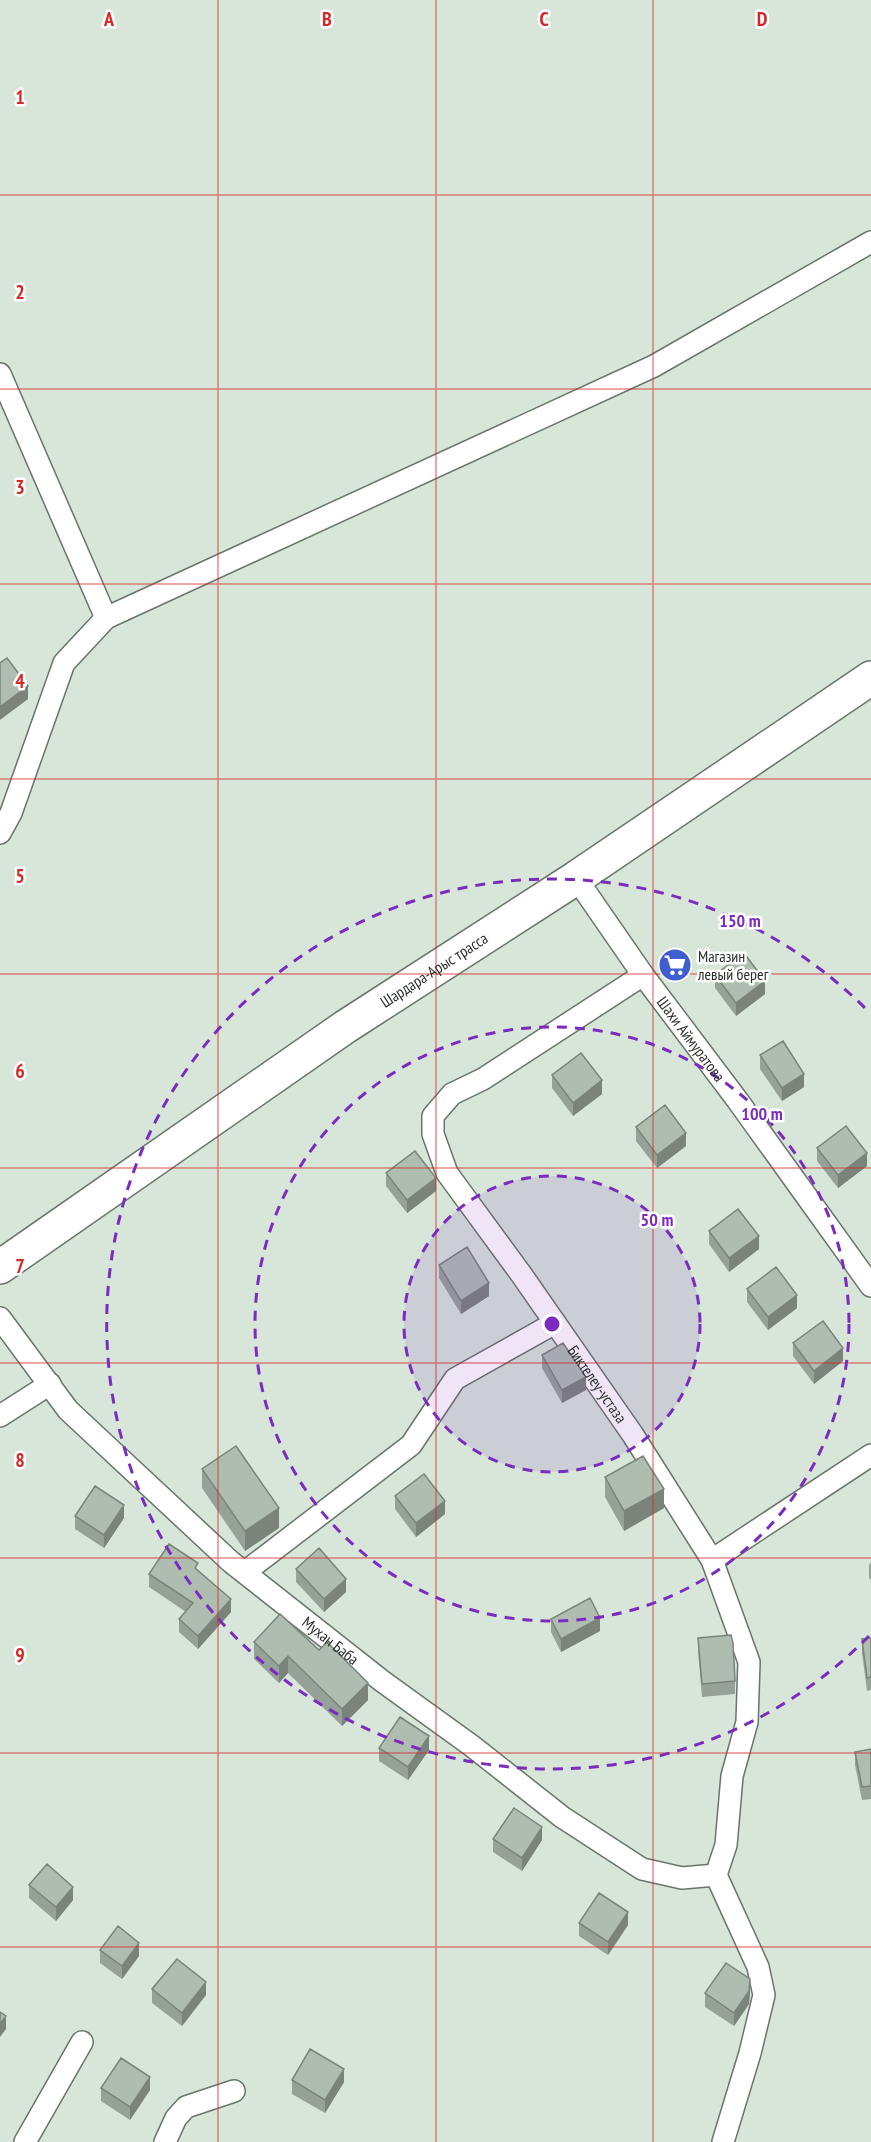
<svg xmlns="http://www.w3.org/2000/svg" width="871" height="2142" viewBox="0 0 871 2142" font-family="'PT Sans Narrow',sans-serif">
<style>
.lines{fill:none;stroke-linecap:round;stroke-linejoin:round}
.minor-casing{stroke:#69756a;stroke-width:24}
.primary-casing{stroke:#69756a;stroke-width:36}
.minor{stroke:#fff;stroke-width:21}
.primary{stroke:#fff;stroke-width:33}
.wall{fill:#96a297}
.shaded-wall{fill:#7a847b}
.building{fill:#afbcb0;stroke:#7a847b;stroke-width:1.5}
.grid{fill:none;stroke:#d62828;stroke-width:1.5;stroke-opacity:0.55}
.ring{fill:none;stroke:#7b2cbf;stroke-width:3;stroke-dasharray:10 8}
.labels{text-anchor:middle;stroke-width:5;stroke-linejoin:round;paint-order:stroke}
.poi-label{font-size:16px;fill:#2b302b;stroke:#fff;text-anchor:start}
.street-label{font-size:16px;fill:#2b302b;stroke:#fff}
.grid-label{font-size:20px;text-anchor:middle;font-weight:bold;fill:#d62828;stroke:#fff;stroke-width:5;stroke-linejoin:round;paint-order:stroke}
.centre{fill:#7b2cbf;stroke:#fff;stroke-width:3}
.ring-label{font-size:18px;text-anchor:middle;font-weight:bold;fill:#7b2cbf;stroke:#fff;stroke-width:5;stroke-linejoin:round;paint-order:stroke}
</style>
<rect width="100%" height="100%" fill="#d8e5d9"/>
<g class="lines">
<g class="minor-casing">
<g id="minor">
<path d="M 0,374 L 106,618"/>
<path d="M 0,833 L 11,813 L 64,663 L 106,618 L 654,366 L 871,242"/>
<path id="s1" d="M 576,878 L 643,975 L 738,1101 L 871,1286"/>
<path id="s2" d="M 643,975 L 483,1079 L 452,1094 L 433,1116 L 433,1134 L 447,1173 L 521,1274 L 633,1435 L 712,1560 L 749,1662 L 747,1722 L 732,1776 L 726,1845 L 716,1875"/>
<path id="s3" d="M 0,1318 L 68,1410 L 231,1562 L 382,1681 L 472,1746 L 562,1817 L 642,1869 L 682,1878 L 716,1875"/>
<path d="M 0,1416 L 50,1384"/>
<path d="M 712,1560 L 871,1455"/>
<path d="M 245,1572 L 411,1445 L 455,1379 L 555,1323"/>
<path d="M 716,1875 L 758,1967 L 764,1995 L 750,2053 L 723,2142"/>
<path d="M 25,2142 L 82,2042"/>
<path d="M 165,2142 L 176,2118 L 186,2107 L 234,2091"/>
</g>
</g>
<g class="primary-casing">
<g id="primary">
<path id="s4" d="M 0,1267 L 345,1027 L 576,878 L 871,678"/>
</g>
</g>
<use href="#minor" class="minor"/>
<use href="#primary" class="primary"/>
</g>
<path class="wall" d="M 715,975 L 765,994 L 736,1016 L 715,988 Z
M 760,1055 L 804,1087 L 782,1101 L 760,1069 Z
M 552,1075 L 602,1094 L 573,1116 L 552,1088 Z
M 636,1127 L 686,1146 L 657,1168 L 636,1141 Z
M 817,1148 L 867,1166 L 838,1188 L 817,1161 Z
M 386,1173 L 436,1191 L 407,1213 L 386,1186 Z
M 709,1231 L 759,1249 L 729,1272 L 709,1244 Z
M 439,1265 L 489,1296 L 461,1314 L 439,1278 Z
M 747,1289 L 797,1308 L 768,1330 L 747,1302 Z
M 793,1343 L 843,1361 L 814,1384 L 793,1356 Z
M 542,1355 L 586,1390 L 562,1403 L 542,1368 Z
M 202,1469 L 279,1528 L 245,1551 L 202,1488 Z
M 605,1477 L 664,1508 L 624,1531 L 605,1497 Z
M 395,1496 L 445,1514 L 416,1537 L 395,1509 Z
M 75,1516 L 124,1518 L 104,1548 L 75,1529 Z
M 871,1562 L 871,1580 L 869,1578 L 869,1565 Z
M 296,1569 L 346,1592 L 324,1612 L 296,1582 Z
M 198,1570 L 231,1612 L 198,1649 L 179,1632 L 179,1619 L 186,1612 L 149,1587 L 149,1574 Z
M 280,1614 L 368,1700 L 342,1726 L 288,1673 L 279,1683 L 254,1659 L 254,1642 Z
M 551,1619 L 600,1631 L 561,1652 L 551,1632 Z
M 698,1638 L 735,1681 L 735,1694 L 702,1697 L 698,1651 Z
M 871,1638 L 871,1690 L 867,1691 L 862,1653 L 862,1639 Z
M 379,1748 L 429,1750 L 408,1780 L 379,1761 Z
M 871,1749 L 871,1799 L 862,1800 L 855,1765 L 855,1752 Z
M 493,1839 L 542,1840 L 522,1871 L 493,1852 Z
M 29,1885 L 73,1900 L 56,1921 L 29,1898 Z
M 579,1923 L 628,1925 L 608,1955 L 579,1936 Z
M 100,1950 L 139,1956 L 122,1979 L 100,1963 Z
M 152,1989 L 206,1995 L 182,2026 L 152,2003 Z
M 750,1992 L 749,2004 L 734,2026 L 705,2007 L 705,1993 Z
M 292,2080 L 344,2082 L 325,2113 L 292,2094 Z
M 101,2088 L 150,2090 L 130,2120 L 101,2101 Z"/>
<path class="shaded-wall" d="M 28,686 L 28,699 L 0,720 L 0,707 Z
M 765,981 L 765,994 L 736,1016 L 736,1003 Z
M 804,1074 L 804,1087 L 782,1101 L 782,1088 Z
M 602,1080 L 602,1094 L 573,1116 L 573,1103 Z
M 686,1133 L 686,1146 L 657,1168 L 657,1155 Z
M 867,1153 L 867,1166 L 838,1188 L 838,1175 Z
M 436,1178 L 436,1191 L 407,1213 L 407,1200 Z
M 759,1236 L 759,1249 L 729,1272 L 729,1258 Z
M 489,1283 L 489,1296 L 461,1314 L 461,1301 Z
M 797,1295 L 797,1308 L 768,1330 L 768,1317 Z
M 843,1348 L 843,1361 L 814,1384 L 814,1371 Z
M 586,1377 L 586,1390 L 562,1403 L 562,1390 Z
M 664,1489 L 664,1508 L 624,1531 L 624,1511 Z
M 445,1501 L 445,1514 L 416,1537 L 416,1523 Z
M 124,1505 L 124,1518 L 104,1548 L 104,1535 Z
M 279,1508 L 279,1528 L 245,1551 L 245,1531 Z
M 346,1579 L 346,1592 L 324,1612 L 324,1599 Z
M 231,1599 L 231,1612 L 198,1649 L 198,1636 Z
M 600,1618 L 600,1631 L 561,1652 L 561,1639 Z
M 288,1656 L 288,1673 L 279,1683 L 279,1666 Z
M 368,1683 L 368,1700 L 342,1726 L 342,1709 Z
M 429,1736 L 429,1750 L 408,1780 L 408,1767 Z
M 542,1827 L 542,1840 L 522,1871 L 522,1858 Z
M 73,1887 L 73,1900 L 56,1921 L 56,1907 Z
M 628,1912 L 628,1925 L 608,1955 L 608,1942 Z
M 139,1943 L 139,1956 L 122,1979 L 122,1966 Z
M 750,1979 L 750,1992 L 749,2004 L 734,2026 L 734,2013 Z
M 206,1982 L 206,1995 L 182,2026 L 182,2013 Z
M 6,2016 L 6,2029 L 0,2037 L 0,2024 Z
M 344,2069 L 344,2082 L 325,2113 L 325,2100 Z
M 150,2077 L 150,2090 L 130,2120 L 130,2107 Z"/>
<path class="building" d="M 7,658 L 28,686 L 0,707 L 0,663 Z
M 744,953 L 765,981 L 736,1003 L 715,975 Z
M 783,1041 L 804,1074 L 782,1088 L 760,1055 Z
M 581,1053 L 602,1080 L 573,1103 L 552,1075 Z
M 665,1105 L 686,1133 L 657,1155 L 636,1127 Z
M 846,1126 L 867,1153 L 838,1175 L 817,1148 Z
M 415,1151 L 436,1178 L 407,1200 L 386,1173 Z
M 738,1209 L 759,1236 L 729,1258 L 709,1231 Z
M 467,1247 L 489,1283 L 461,1301 L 439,1265 Z
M 776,1267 L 797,1295 L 768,1317 L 747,1289 Z
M 823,1321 L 843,1348 L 814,1371 L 793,1343 Z
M 563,1343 L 586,1377 L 562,1390 L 542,1355 Z
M 236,1446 L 279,1508 L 245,1531 L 202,1469 Z
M 643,1456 L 664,1489 L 624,1511 L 605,1477 Z
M 424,1474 L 445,1501 L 416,1523 L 395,1496 Z
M 95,1486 L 124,1505 L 104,1535 L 75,1516 Z
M 169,1544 L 198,1563 L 195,1568 L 231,1599 L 198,1636 L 179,1619 L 193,1603 L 149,1574 Z
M 319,1548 L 346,1579 L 324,1599 L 296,1569 Z
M 590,1598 L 600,1618 L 561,1639 L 551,1619 Z
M 280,1614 L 319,1650 L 327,1642 L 368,1683 L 342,1709 L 288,1656 L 279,1666 L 254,1642 Z
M 731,1635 L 733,1643 L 735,1681 L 702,1684 L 698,1638 Z
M 871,1638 L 871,1677 L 867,1678 L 862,1639 Z
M 400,1717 L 429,1736 L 408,1767 L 379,1748 Z
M 871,1749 L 871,1786 L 862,1787 L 855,1752 Z
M 514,1808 L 542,1827 L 522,1858 L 493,1839 Z
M 47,1864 L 73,1887 L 56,1907 L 29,1885 Z
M 599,1893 L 628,1912 L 608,1942 L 579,1923 Z
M 118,1926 L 139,1943 L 122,1966 L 100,1950 Z
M 177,1959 L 206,1982 L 182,2013 L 152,1989 Z
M 726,1963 L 750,1979 L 749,1991 L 734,2013 L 705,1993 Z
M 0,2012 L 6,2016 L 0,2024 Z
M 310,2049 L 344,2069 L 325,2100 L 292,2080 Z
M 121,2058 L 150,2077 L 130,2107 L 101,2088 Z"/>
<path class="grid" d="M 218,0 L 218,2142M 436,0 L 436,2142M 653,0 L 653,2142M 0,195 L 871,195M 0,389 L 871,389M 0,584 L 871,584M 0,779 L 871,779M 0,974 L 871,974M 0,1168 L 871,1168M 0,1363 L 871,1363M 0,1558 L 871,1558M 0,1753 L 871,1753M 0,1947 L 871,1947"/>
<circle cx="552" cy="1324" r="148" fill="#7b2cbf" fill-opacity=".12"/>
<g class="ring">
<circle cx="552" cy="1324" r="148"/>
<circle cx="552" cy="1324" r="297"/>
<path d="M869 1636A445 445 0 1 1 869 1012"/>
</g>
<defs>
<g id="supermarket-disc" transform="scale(1.725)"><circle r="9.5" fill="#3f5fd1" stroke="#fff"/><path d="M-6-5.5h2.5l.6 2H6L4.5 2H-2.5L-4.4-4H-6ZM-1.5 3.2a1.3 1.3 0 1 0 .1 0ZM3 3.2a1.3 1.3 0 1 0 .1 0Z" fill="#fff"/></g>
</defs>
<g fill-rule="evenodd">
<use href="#supermarket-disc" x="675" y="965"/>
</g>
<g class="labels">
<g class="poi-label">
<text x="698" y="962">Магазин<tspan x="698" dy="18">левый берег</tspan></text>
</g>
<g class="street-label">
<text dy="6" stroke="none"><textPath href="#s4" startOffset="526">Шардара-Арыс трасса</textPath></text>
<text dy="6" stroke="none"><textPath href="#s1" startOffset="198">Шахи Аймуратова</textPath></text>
<text dy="6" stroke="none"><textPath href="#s2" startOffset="573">Биктелеу-устаза</textPath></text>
<text dy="6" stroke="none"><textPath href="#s3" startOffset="464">Мухан Баба</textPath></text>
</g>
</g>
<g class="grid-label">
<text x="109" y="26">A</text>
<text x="327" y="26">B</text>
<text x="544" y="26">C</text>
<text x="762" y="26">D</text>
<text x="20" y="104">1</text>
<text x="20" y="299">2</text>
<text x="20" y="494">3</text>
<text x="20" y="688">4</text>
<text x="20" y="883">5</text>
<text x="20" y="1078">6</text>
<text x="20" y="1273">7</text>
<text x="20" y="1467">8</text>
<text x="20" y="1662">9</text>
</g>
<circle cx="552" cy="1324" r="9" class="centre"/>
<g class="ring-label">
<text x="740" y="927">150 m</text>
<text x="762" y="1120">100 m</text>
<text x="657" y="1226">50 m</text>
</g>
</svg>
